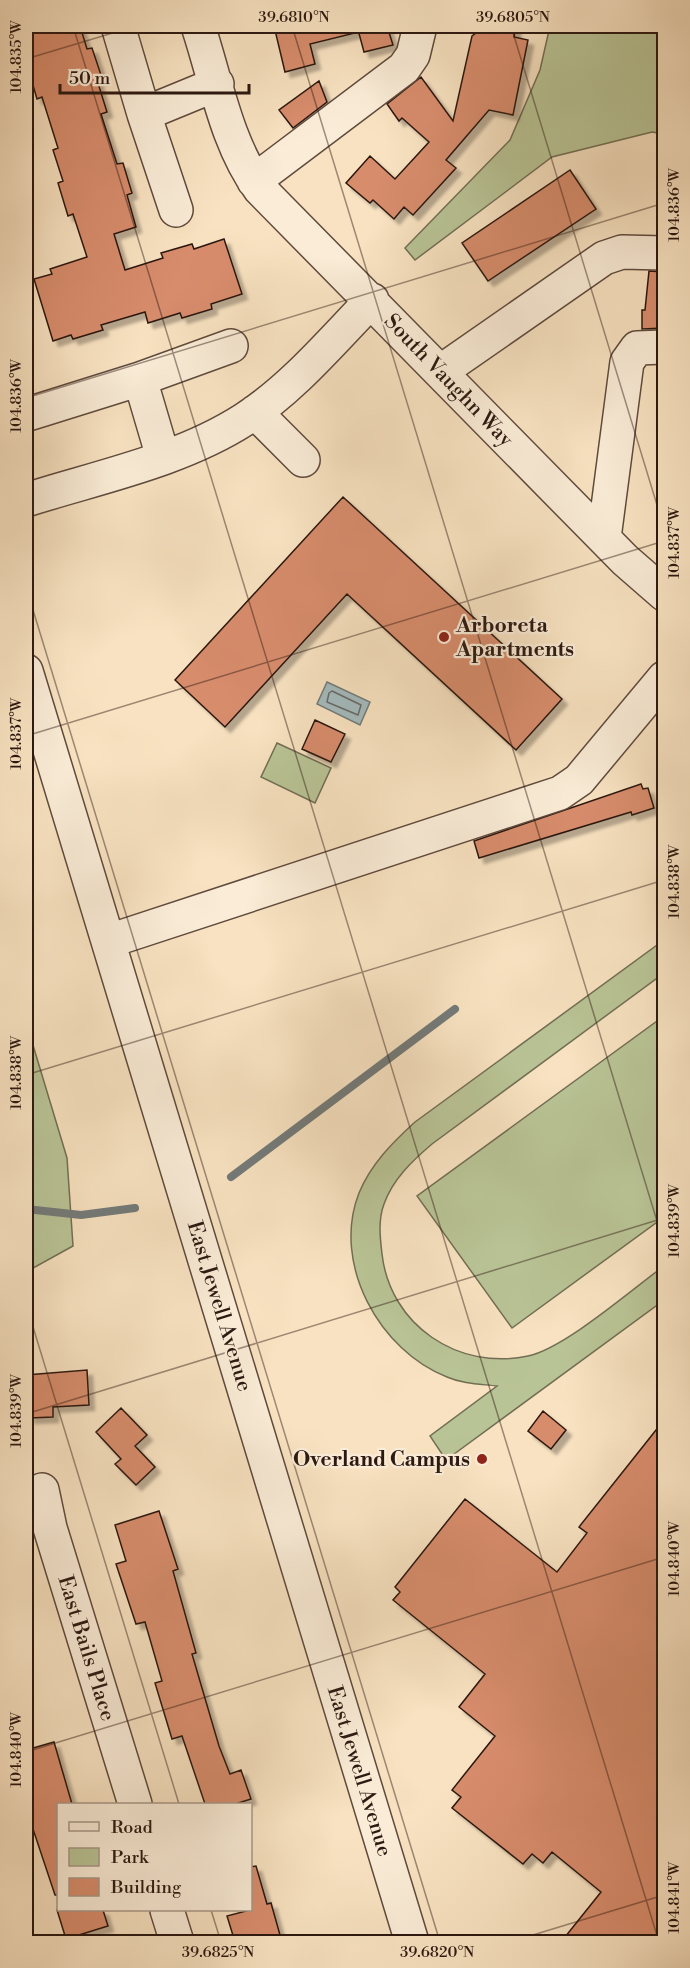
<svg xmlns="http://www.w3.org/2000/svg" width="690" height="1968" viewBox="0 0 690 1968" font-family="'Libre Bodoni',serif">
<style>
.green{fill:#b9c496;stroke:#726e54;stroke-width:1.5}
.water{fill:#a3bbbe;stroke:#737a79;stroke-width:1.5}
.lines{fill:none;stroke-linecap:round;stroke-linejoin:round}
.shore{stroke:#686a68;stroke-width:1.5}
.stream{stroke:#737a79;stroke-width:8}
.building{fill:#d78c6c;stroke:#2c1811;stroke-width:1.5;filter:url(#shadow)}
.minor-casing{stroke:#5f4a3d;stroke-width:36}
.minor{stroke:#faecd7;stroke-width:33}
.ticks{fill:none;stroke:#2c1811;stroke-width:1.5;stroke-opacity:0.45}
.poi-dot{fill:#8f2418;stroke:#faecd7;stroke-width:2}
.labels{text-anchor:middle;stroke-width:4.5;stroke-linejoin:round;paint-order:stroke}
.street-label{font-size:21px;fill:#2c1811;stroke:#faecd7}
.poi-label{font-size:21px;font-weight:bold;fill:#2c1811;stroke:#faecd7;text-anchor:start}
.neatline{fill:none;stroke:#2c1811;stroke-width:2}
.ticks-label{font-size:15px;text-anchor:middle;fill:#2c1811}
</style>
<defs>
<filter id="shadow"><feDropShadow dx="5.5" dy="5.5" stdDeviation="1.5" flood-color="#0004"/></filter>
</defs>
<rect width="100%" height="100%" fill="#f8e2c1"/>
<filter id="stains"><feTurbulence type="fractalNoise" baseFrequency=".00333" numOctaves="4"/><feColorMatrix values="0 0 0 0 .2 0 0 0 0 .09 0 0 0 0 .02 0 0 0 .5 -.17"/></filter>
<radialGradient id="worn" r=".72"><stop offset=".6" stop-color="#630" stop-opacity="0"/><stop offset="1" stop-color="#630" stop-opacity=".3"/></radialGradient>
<path class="green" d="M 550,26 L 664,26 L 664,134 L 652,132 L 552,157 L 415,260 L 405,248 L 510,140 L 540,70 Z
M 277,743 L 331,768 L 315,803 L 261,777 Z
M 664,940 L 664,973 L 432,1144 C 412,1161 393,1179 384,1204 C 378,1220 380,1237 382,1254 C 390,1325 458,1371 528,1356 C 565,1348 631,1290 664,1266 L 664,1300 L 446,1460 L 430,1436 L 497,1386 C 480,1384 463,1384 447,1377 C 380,1351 331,1264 359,1193 C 371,1164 392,1143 415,1122 Z
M 664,1016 L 664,1217 L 512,1328 L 417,1196 Z
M 26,1022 L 67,1158 L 73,1246 L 26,1272 Z"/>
<path class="water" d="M 327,682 L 370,702 L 360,725 L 317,704 Z"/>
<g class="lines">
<path class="shore" d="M 332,691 L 361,705 L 358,715 L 327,702 L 329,693 Z"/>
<path class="stream" d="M 231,1177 L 455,1009
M 26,1209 L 81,1215 L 135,1208"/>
</g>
<path class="building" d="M 52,26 L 80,26 L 87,49 L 92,48 L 102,78 L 97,80 L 107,112 L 101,114 L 117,164 L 123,163 L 132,193 L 127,195 L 136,227 L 114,234 L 125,270 L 163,258 L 161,253 L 192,244 L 194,249 L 224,239 L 242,294 L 211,304 L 212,309 L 182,318 L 180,313 L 148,323 L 145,312 L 101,325 L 103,330 L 73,339 L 71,335 L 53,341 L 34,279 L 52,274 L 50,269 L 87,257 L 73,214 L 68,216 L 58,183 L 63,181 L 53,150 L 58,148 L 42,97 L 37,99 L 28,68 L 33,66 L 26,34 Z
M 274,26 L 354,26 L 355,33 L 310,44 L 315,64 L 285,72 Z
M 357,26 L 387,26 L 393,45 L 364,52 Z
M 486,26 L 516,26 L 514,37 L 528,40 L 513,115 L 489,110 L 446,160 L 456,168 L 413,215 L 404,207 L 394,219 L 373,200 L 370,203 L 346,183 L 370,156 L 395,179 L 429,142 L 402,118 L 399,121 L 387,104 L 421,77 L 453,121 L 472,36 Z
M 319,81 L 327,102 L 293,128 L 279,110 Z
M 570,170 L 596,209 L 488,281 L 462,243 Z
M 649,271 L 664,272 L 664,328 L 642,329 L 642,310 L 645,310 Z
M 343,497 L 562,699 L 516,750 L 347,594 L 225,727 L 175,680 Z
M 315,720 L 345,734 L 331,762 L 302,749 Z
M 641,784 L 643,789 L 648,788 L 654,808 L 632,815 L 631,812 L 479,858 L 474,841 Z
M 87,1370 L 89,1405 L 53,1407 L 53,1417 L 29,1418 L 26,1375 Z
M 121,1408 L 147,1435 L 135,1446 L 155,1467 L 136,1485 L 115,1464 L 121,1459 L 96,1432 Z
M 543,1411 L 566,1430 L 551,1449 L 528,1431 Z
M 664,1420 L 664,1942 L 561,1942 L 601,1892 L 552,1852 L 543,1863 L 532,1854 L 523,1864 L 452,1808 L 461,1797 L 452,1790 L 495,1736 L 459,1707 L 485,1674 L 393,1600 L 400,1592 L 395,1587 L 465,1499 L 557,1572 L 587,1533 L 579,1527 Z
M 159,1511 L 178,1569 L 173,1571 L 196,1653 L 192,1654 L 219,1746 L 230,1774 L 241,1770 L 251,1799 L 235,1804 L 205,1804 L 182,1736 L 172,1739 L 155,1683 L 162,1681 L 145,1622 L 136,1624 L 116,1564 L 126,1561 L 115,1525 Z
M 54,1742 L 72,1804 L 58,1804 L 58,1895 L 55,1895 L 32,1826 L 26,1829 L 26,1750 Z
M 256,1866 L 267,1904 L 271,1903 L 282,1942 L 235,1942 L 227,1916 L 250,1910 L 250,1867 Z
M 57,1910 L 103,1910 L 108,1926 L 66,1939 Z"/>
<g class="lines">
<g class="minor-casing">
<path id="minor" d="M 118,26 L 144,114
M 198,26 C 216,80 226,143 260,189 L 625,560 L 664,594
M 254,181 L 404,68 L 413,55 L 420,26
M 176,210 L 144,114 L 217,84
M 440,372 L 604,258 L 622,252 L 664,253
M 140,379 L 231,346
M 26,412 L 28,414 L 41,410 L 140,379 L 163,457
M 255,412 L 303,460
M 26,500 C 98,477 180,461 245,419 C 293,388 332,341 372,300
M 604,538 L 627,362 L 637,348 L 664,347
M 26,671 L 412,1942
M 109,941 L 560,793 L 579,780 L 664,678
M 42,1490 L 50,1528 L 135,1804
M 167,1910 L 177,1942"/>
</g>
<use href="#minor" class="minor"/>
</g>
<path class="ticks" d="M 73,26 L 659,1942M 292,26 L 664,1244M 511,26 L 664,528M 26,59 L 136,26M 26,398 L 664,203M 26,587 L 440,1942M 26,736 L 664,541M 26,1075 L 664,880M 26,1304 L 179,1804M 26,1414 L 664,1218M 26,1752 L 664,1557M 211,1910 L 221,1942M 510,1942 L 664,1895"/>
<g class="poi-dot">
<circle cx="444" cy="637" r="6"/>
<circle cx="482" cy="1459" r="6"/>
</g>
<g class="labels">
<g class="street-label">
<text transform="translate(449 380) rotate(46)" y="7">South Vaughn Way</text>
<text transform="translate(220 1306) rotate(73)" y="7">East Jewell Avenue</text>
<text transform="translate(87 1648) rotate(73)" y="7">East Bails Place</text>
<text transform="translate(360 1771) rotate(73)" y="7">East Jewell Avenue</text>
</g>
<g class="poi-label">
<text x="456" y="632">Arboreta<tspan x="456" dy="24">Apartments</tspan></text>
<text x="470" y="1466" text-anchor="end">Overland Campus</text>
</g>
</g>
<rect width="690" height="1968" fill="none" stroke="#f8e2c1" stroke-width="66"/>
<rect x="57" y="1803" width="195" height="108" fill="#faecd7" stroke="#a89788" stroke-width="1.5"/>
<rect x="69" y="1822" width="30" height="9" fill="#faecd7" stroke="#a89788" stroke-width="1.5"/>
<text x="111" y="1833" font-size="18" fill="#2c1811">Road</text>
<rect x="69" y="1848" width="30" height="18" fill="#b9c496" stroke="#a89788" stroke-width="1.5"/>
<text x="111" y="1863" font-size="18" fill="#2c1811">Park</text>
<rect x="69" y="1878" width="30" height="18" fill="#d78c6c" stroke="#a89788" stroke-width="1.5"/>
<text x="111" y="1893" font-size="18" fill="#2c1811">Building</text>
<path d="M60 84v9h189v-9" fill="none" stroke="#2c1811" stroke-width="3"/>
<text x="69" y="84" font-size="18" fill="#2c1811" stroke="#faecd7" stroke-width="4.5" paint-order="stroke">50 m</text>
<rect x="33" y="33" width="624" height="1902" class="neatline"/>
<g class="ticks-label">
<text x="294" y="22">39.6810°N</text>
<text x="513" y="22">39.6805°N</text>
<text transform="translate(16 57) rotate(-90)" y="5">104.835°W</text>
<text transform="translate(674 205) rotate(-90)" y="5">104.836°W</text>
<text transform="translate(16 396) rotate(-90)" y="5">104.836°W</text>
<text transform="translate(674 543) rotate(-90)" y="5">104.837°W</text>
<text transform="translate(16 734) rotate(-90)" y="5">104.837°W</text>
<text transform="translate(674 882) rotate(-90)" y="5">104.838°W</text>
<text transform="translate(16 1073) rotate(-90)" y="5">104.838°W</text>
<text transform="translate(674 1221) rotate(-90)" y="5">104.839°W</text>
<text transform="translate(16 1411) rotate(-90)" y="5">104.839°W</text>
<text transform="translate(674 1559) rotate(-90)" y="5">104.840°W</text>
<text transform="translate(16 1750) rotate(-90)" y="5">104.840°W</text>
<text transform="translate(674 1898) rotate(-90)" y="5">104.841°W</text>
<text x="218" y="1957">39.6825°N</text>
<text x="437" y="1957">39.6820°N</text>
</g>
<rect width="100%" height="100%" filter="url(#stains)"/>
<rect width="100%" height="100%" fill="url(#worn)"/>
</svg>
